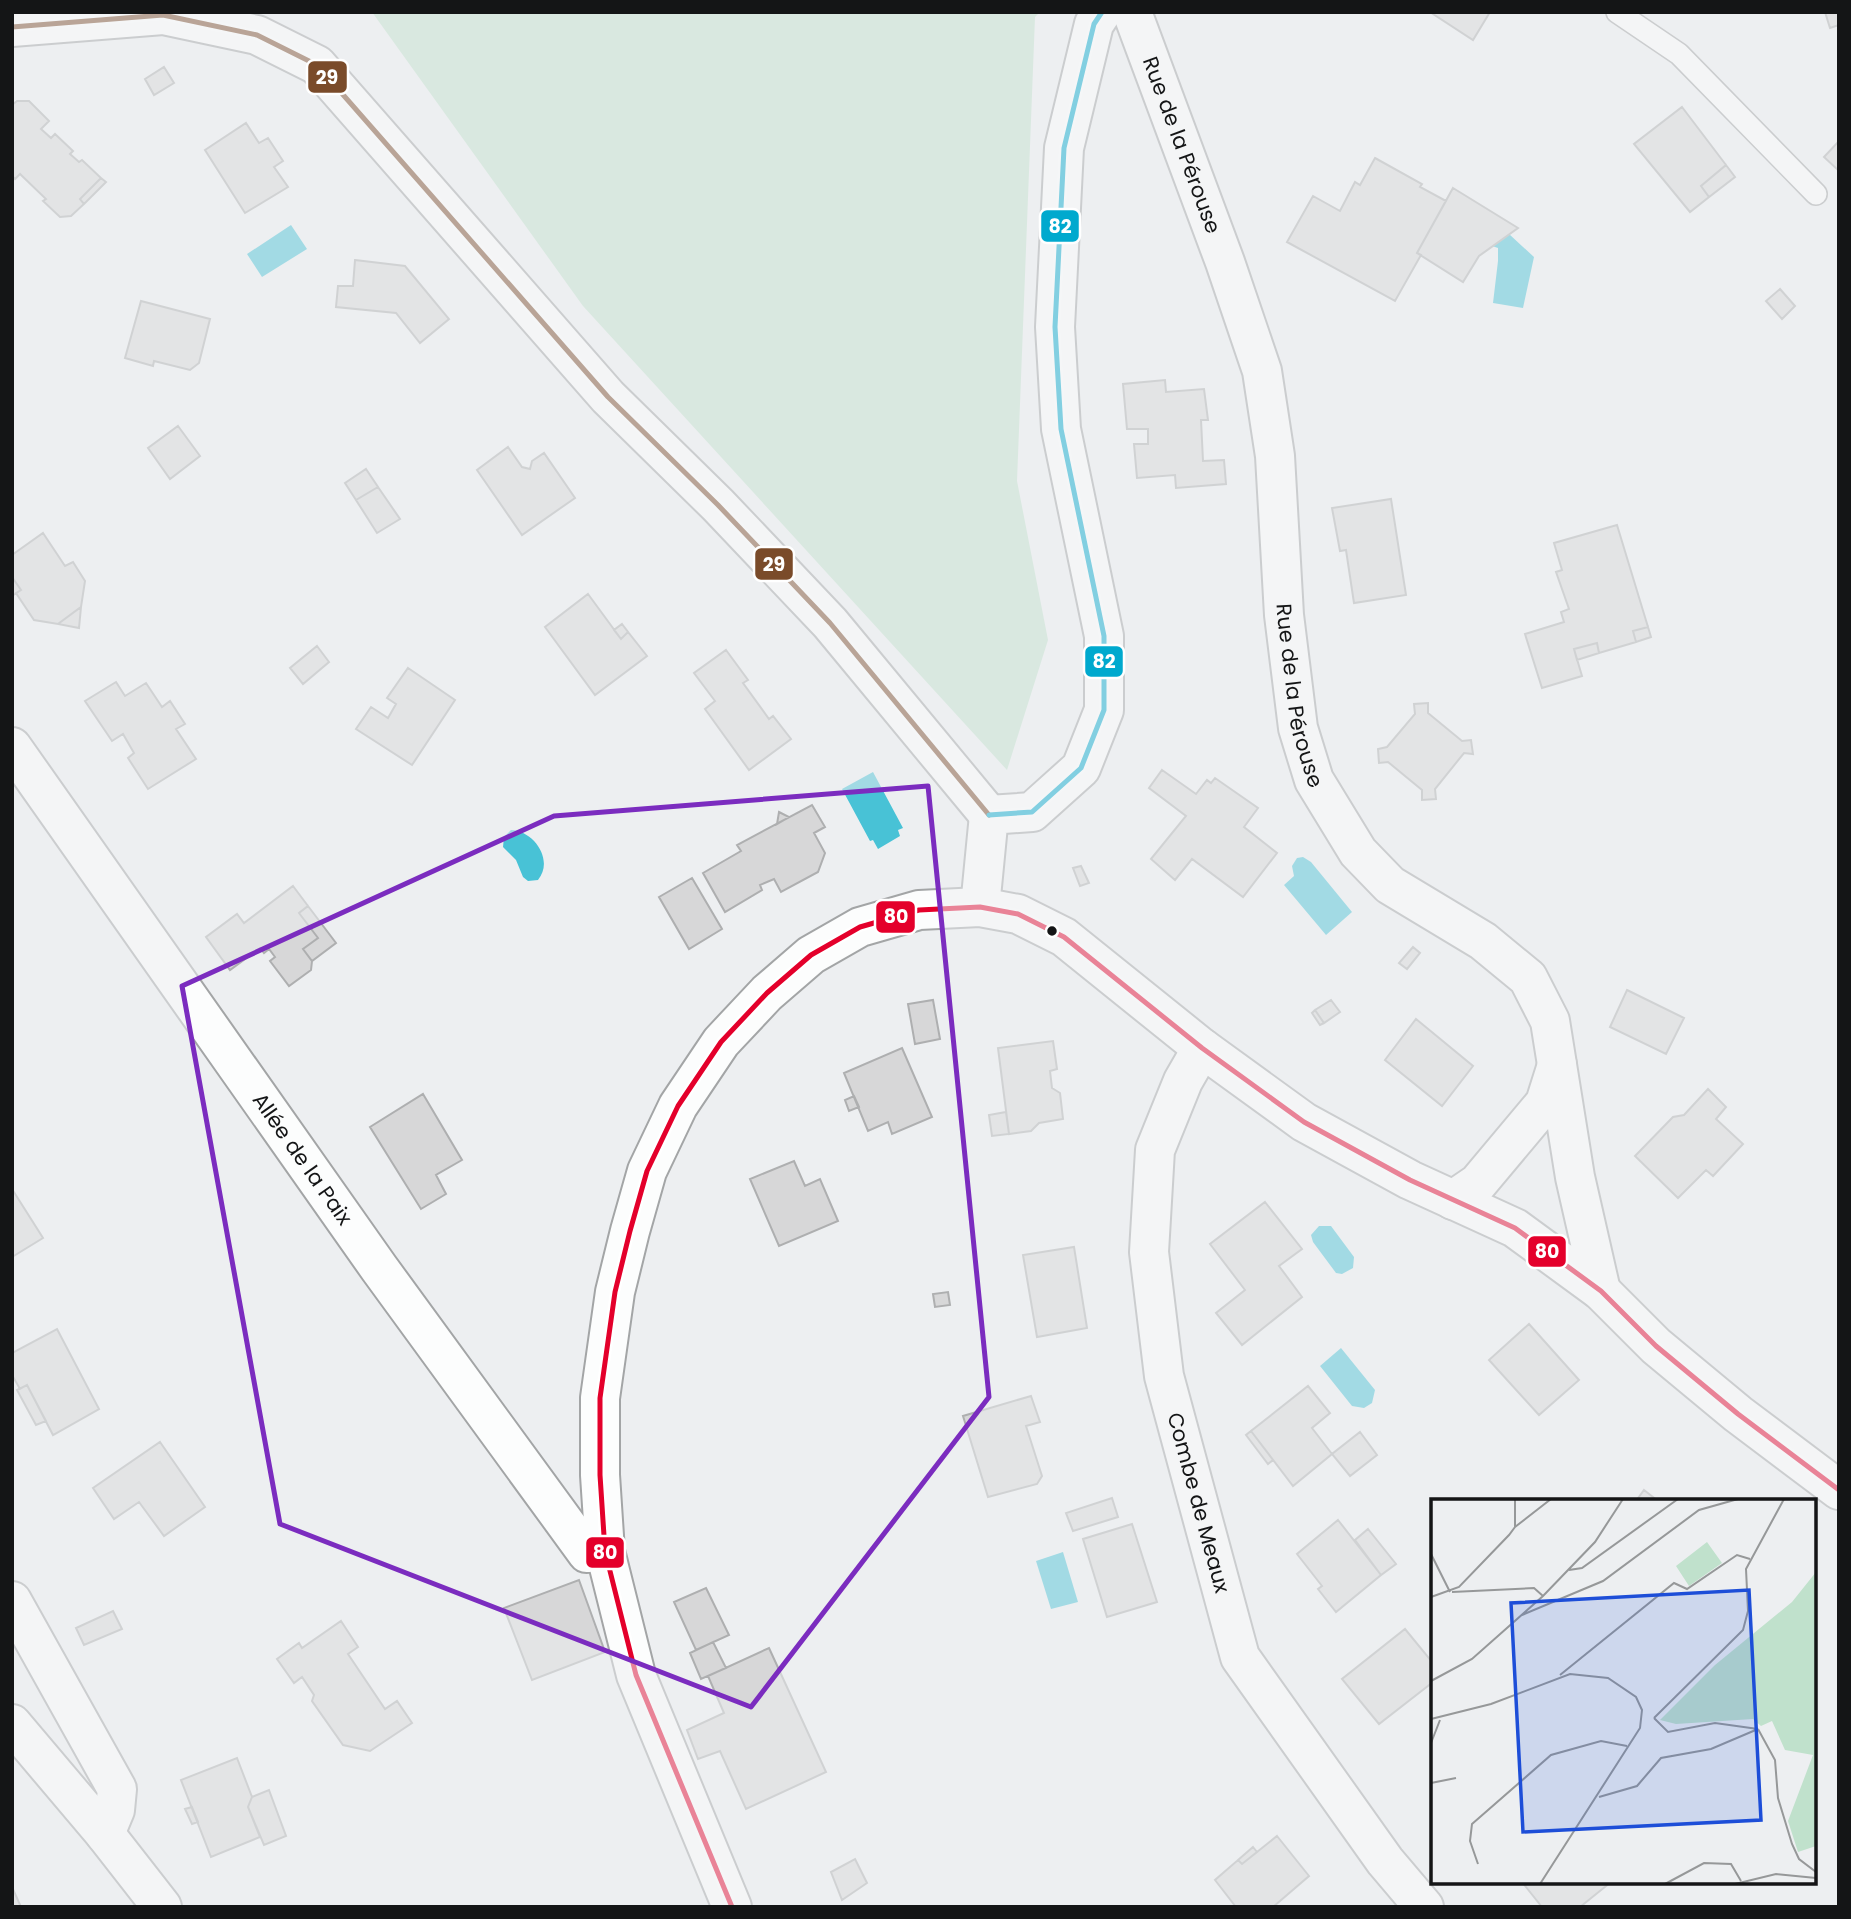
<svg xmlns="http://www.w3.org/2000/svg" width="1851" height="1919" viewBox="0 0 1851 1919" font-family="Poppins,sans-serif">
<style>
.green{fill:#c0e1cc}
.water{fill:#48c2d6}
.building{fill:#d7d7d8;stroke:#aeafb0;stroke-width:2}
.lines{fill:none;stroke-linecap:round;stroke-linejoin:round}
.lane-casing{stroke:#a3a5a6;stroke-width:24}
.street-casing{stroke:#a3a5a6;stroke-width:42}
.secondary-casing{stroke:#a3a5a6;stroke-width:42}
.lane{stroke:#fcfdfd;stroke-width:21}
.street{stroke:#fcfdfd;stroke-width:38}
.secondary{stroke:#fcfdfd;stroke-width:38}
.bus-1-casing{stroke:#fff;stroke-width:10}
.bus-2-casing{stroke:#fff;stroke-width:10}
.bus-3-casing{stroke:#fff;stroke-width:10}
.bus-1{stroke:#7a4b2a;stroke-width:5}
.bus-2{stroke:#00a9ce;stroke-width:5}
.bus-3{stroke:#e4002b;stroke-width:5}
.marked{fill:none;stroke:#7b2cbf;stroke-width:5;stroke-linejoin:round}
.bus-dot{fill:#141516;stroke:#fff;stroke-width:2.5}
.labels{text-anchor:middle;stroke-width:6;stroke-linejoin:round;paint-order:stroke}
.street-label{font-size:21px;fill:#141516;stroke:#fff}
.inset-road{fill:none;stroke:#969899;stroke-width:2}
.view{fill:#1d4ed8;fill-opacity:0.15;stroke:#1d4ed8;stroke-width:3.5}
.inset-edge{fill:none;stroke:#141516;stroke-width:3.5}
.line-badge{stroke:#fff;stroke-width:2.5}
.badge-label{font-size:19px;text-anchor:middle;font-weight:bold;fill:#fff}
</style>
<rect width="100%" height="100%" fill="#edeff1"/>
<path class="green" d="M 372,12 L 1040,12 L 1035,17 L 1017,481 L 1048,640 L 1007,770 L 583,306 Z"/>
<path class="water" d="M 291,225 L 307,249 L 262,277 L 247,254 Z
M 1509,234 L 1534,257 L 1523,308 L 1493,303 L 1498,261 L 1498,248 L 1492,246 Z
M 873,772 L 903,828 L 898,830 L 900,836 L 878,849 L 873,840 L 870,841 L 842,789 Z
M 511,830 C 535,831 554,861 538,880 L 528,881 L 523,877 L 516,860 L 503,847 L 504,837 Z
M 1303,857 L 1311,862 L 1352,912 L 1326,935 L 1284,885 L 1294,876 L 1292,866 L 1297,858 Z
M 1319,1226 L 1331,1226 L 1354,1257 L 1353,1268 L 1342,1274 L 1336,1273 L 1313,1242 L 1311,1235 Z
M 1341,1348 L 1375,1390 L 1372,1403 L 1364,1408 L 1352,1406 L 1320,1366 Z
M 1063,1552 L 1078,1602 L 1051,1609 L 1036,1561 Z"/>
<path class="building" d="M 1430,12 L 1490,12 L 1473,40 Z
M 1825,12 L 1839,12 L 1839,25 L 1830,28 Z
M 164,67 L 174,83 L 154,95 L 145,79 Z
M 17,101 L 29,101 L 49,121 L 41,129 L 51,138 L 55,134 L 73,151 L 70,154 L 79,162 L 82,160 L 101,178 L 80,199 L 84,204 L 71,216 L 60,217 L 43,201 L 46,199 L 20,174 L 15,179 L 12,176 L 12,105 Z
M 1682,107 L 1726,165 L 1701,186 L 1709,197 L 1690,212 L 1634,144 Z
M 246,123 L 259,143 L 268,138 L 283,161 L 274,167 L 288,187 L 245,213 L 205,150 Z
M 1839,141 L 1839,171 L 1824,157 Z
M 1375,158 L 1422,184 L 1420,187 L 1446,201 L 1417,253 L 1421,255 L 1395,301 L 1287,242 L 1313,196 L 1340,211 L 1355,182 L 1360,185 Z
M 1726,165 L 1735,177 L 1709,197 L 1701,186 Z
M 101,178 L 106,182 L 84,204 L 80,199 Z
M 1453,188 L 1518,228 L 1479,256 L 1463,282 L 1417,253 Z
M 355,260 L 405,266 L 449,319 L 420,343 L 396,313 L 336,307 L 338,286 L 353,286 Z
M 1780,289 L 1795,306 L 1782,319 L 1766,301 Z
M 141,301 L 210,319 L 199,363 L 190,370 L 154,361 L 153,366 L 125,358 Z
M 1165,380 L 1166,392 L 1204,389 L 1208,420 L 1201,420 L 1203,461 L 1224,460 L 1226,484 L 1176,488 L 1175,475 L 1137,478 L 1134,444 L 1148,444 L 1148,429 L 1127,429 L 1123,384 Z
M 178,426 L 200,456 L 170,479 L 148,448 Z
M 508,447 L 522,467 L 530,469 L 532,461 L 544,453 L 575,498 L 522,535 L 477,470 Z
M 366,469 L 378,487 L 356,500 L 345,483 Z
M 378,487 L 400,519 L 377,533 L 356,500 Z
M 1391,499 L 1406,595 L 1354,603 L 1346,550 L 1340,551 L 1332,508 Z
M 1617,525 L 1648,627 L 1633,631 L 1636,642 L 1599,653 L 1597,643 L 1574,649 L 1582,676 L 1542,688 L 1525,634 L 1564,622 L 1561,612 L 1569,609 L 1556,572 L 1562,570 L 1554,543 Z
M 43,533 L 65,566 L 73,562 L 85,581 L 81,607 L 58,624 L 34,620 L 16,593 L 21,590 L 12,577 L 12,555 Z
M 12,577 L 21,590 L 12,596 Z
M 588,594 L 621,639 L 628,632 L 647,656 L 595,695 L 545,627 Z
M 81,607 L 79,628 L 58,624 Z
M 622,624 L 628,632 L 621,639 L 614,630 Z
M 1648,627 L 1651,637 L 1636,642 L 1633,631 Z
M 1597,643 L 1599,653 L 1577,660 L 1574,649 Z
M 317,646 L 329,662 L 303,684 L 290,668 Z
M 726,650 L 748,680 L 743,683 L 769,719 L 773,716 L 791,739 L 749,770 L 705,709 L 715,701 L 694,673 Z
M 408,668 L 455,700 L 412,765 L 356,729 L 371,707 L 388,718 L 396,704 L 387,698 Z
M 116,682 L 125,696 L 146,683 L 162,707 L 170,701 L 185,724 L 176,729 L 196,759 L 148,789 L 128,758 L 134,753 L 123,734 L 112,741 L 85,701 Z
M 1428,703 L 1428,713 L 1462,741 L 1471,740 L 1473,754 L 1464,753 L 1435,789 L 1436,799 L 1422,800 L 1422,790 L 1388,762 L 1379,763 L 1378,749 L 1387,747 L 1415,714 L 1414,704 Z
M 1162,770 L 1196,794 L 1207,780 L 1211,783 L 1215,778 L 1258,808 L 1244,827 L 1277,853 L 1243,897 L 1192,859 L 1175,880 L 1151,859 L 1186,816 L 1149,788 Z
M 812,805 L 825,827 L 814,833 L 825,853 L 818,872 L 781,892 L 774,879 L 760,885 L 762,890 L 725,912 L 703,873 L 741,851 L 737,845 Z
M 779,812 L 789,817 L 777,824 Z
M 1081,866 L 1089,883 L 1080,886 L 1073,868 Z
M 692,878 L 722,929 L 689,949 L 659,897 Z
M 293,886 L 308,906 L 299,913 L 318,938 L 303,949 L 312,961 L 311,970 L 289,986 L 270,961 L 275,957 L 269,949 L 264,953 L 260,948 L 230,970 L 206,937 L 237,914 L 244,923 Z
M 308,906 L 336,943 L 312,961 L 303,949 L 318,938 L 299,913 Z
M 1413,947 L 1420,953 L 1407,969 L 1399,963 Z
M 1627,990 L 1684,1018 L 1666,1054 L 1610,1027 Z
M 933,1000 L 940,1039 L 915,1044 L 908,1004 Z
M 1331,1000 L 1340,1012 L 1324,1023 L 1315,1010 Z
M 1315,1010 L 1324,1023 L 1320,1025 L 1312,1013 Z
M 1416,1019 L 1473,1066 L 1442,1106 L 1385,1060 Z
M 1053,1041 L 1057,1069 L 1050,1071 L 1052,1088 L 1060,1093 L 1063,1119 L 1039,1123 L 1031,1131 L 1009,1134 L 998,1048 Z
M 902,1048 L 932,1117 L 892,1134 L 888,1122 L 868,1131 L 844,1073 Z
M 1708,1089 L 1726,1107 L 1716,1119 L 1743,1144 L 1713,1176 L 1706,1170 L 1678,1198 L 1635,1156 L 1673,1117 L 1684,1115 Z
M 423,1094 L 462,1160 L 436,1175 L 446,1194 L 421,1209 L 370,1127 Z
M 854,1096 L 859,1107 L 849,1111 L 845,1100 Z
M 1006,1112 L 1009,1134 L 992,1136 L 989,1115 Z
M 794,1161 L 805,1186 L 820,1179 L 838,1221 L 779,1246 L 750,1179 Z
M 12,1189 L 43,1238 L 12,1257 Z
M 1265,1202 L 1302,1249 L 1279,1266 L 1302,1297 L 1242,1345 L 1216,1313 L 1245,1290 L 1210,1244 Z
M 1074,1247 L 1087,1328 L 1037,1337 L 1023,1255 Z
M 948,1292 L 950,1305 L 935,1307 L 933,1294 Z
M 1529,1324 L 1579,1380 L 1539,1415 L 1489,1360 Z
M 57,1329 L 99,1409 L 53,1435 L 27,1385 L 20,1389 L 12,1375 L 12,1353 Z
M 27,1385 L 46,1421 L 36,1425 L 17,1390 Z
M 1308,1386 L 1330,1413 L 1312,1428 L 1332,1454 L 1293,1486 L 1251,1431 Z
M 1031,1396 L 1040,1422 L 1026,1426 L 1042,1476 L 1037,1484 L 988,1497 L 963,1416 Z
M 1251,1431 L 1273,1460 L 1268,1464 L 1246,1435 Z
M 1360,1432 L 1377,1455 L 1350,1476 L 1332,1454 Z
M 160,1442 L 205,1507 L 164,1536 L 139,1502 L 114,1519 L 93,1488 Z
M 1644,1490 L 1658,1501 L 1636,1501 Z
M 1112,1498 L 1118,1517 L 1073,1531 L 1066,1513 Z
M 1338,1520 L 1381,1575 L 1336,1612 L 1318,1589 L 1322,1586 L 1297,1554 Z
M 1132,1524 L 1157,1602 L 1107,1617 L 1083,1539 Z
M 1368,1529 L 1396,1564 L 1381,1575 L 1355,1540 Z
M 579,1580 L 605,1652 L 532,1680 L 504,1608 Z
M 706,1588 L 729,1635 L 696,1650 L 674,1602 Z
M 113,1611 L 122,1629 L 84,1645 L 76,1628 Z
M 341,1621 L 358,1647 L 348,1654 L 385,1709 L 397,1701 L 412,1723 L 370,1751 L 343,1745 L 312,1701 L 314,1695 L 302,1677 L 294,1683 L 277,1659 L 299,1643 L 302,1648 Z
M 1405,1629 L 1433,1663 L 1433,1682 L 1379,1724 L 1342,1679 Z
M 713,1642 L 726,1668 L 701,1679 L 690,1653 Z
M 769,1648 L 826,1772 L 746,1809 L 720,1751 L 698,1759 L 687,1730 L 724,1713 L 708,1676 Z
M 237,1758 L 252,1797 L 248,1807 L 260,1837 L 211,1857 L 181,1780 Z
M 269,1790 L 286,1836 L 264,1845 L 248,1807 L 252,1797 Z
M 192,1807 L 198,1822 L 192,1824 L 185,1809 Z
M 1277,1836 L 1309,1876 L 1273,1907 L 1236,1907 L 1215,1880 L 1238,1860 L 1242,1864 Z
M 1253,1847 L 1257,1852 L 1242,1864 L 1238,1860 Z
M 855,1859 L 867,1883 L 842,1900 L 831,1872 Z
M 1522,1882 L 1611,1882 L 1580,1907 L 1542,1907 Z
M 12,1887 L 21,1907 L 12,1907 Z"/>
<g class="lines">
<g class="lane-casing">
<path id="lane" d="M 1617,12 L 1679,54 L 1816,194"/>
</g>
<g class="street-casing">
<g id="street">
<path d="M 12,27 L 163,15 L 257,35 L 317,65 L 608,397 L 718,505 L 830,623 L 989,815"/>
<path id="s1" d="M 12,747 L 379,1268 L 587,1553 L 605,1551"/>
<path id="s2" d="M 1202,1048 L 1183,1081 L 1155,1150 L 1149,1252 L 1164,1376 L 1240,1657 L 1385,1861 L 1424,1907"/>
<path d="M 12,1601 L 117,1789 L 115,1810 L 105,1834"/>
</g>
</g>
<g class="secondary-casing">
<g id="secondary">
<path id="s3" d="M 1132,12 L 1225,262 L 1262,371 L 1275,456 L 1284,615 L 1298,728 L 1314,780 L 1358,852 L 1390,885 L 1483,941 L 1528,978 L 1550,1021 L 1575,1177 L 1601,1291"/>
<path d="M 980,907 L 989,815 L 1032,812 L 1081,768 L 1104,710 L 1104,636 L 1061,429 L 1055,327 L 1064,148 L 1094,24 L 1102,12"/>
<path d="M 1453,1200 L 1478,1183 L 1545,1103 L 1557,1065"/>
<path d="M 12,1724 L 105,1834 L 162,1907"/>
<path d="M 732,1907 L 636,1675 L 605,1551 L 600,1475 L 600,1398 L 615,1292 L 630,1231 L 647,1171 L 678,1106 L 721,1042 L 767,993 L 811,955 L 860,927 L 919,910 L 980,907 L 1018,914 L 1064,937 L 1202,1048 L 1304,1122 L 1410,1180 L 1515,1228 L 1601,1291 L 1656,1346 L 1738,1414 L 1839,1490"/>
</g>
</g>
<use href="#lane" class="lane"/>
<use href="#street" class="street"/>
<use href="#secondary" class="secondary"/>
<g class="bus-1-casing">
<path id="bus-1" d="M 12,27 L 163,15 L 257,35 L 317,65 L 608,397 L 718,505 L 830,623 L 989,815"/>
</g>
<g class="bus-2-casing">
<path id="bus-2" d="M 989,815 L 1032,812 L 1081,768 L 1104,710 L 1104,636 L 1061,429 L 1055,327 L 1064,148 L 1094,24 L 1102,12"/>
</g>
<g class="bus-3-casing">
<path id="bus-3" d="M 732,1907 L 636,1675 L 605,1551 L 600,1475 L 600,1398 L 615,1292 L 630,1231 L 647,1171 L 678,1106 L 721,1042 L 767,993 L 811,955 L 860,927 L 919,910 L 980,907 L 1018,914 L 1064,937 L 1202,1048 L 1304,1122 L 1410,1180 L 1515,1228 L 1601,1291 L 1656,1346 L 1738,1414 L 1839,1490"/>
</g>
<use href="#bus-1" class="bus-1"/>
<use href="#bus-2" class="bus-2"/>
<use href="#bus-3" class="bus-3"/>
</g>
<path d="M0 0H1851V1919H0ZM 928,786 L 989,1397 L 751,1707 L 280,1524 L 182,986 L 554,816 Z" fill="#edeff1" fill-opacity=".55" fill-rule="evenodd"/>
<path class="marked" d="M 928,786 L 989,1397 L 751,1707 L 280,1524 L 182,986 L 554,816 Z"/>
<circle class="bus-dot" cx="1052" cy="931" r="6"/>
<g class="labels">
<g class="street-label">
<text dy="7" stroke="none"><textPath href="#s3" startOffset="142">Rue de la Pérouse</textPath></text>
<text dy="7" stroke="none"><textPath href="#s3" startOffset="709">Rue de la Pérouse</textPath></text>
<text dy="7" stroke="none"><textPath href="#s1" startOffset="504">Allée de la Paix</textPath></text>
<text dy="7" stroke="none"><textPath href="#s2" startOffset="471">Combe de Meaux</textPath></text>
</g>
</g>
<g transform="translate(1431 1499)">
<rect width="385" height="385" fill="#edeff1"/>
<path d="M 276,43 L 291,64 L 258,87 L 245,67 ZM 385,73 L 385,347 L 367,353 L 357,322 L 382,256 L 354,251 L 341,222 L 330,227 L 322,220 L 245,225 L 229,221 L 284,166 L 361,103 Z" fill="#c0e1cc"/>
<path class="inset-road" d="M 84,28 L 120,0M 0,55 L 19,93M 138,71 L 151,69 L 247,0M 21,93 L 103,89 L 112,97M 0,98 L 28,88 L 78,36 L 84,28 L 84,0M 91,116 L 172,82 L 268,11 L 307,0M 129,176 L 243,84 L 256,90 L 306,56 L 319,60M 0,182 L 41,160 L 112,97 L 164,43 L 192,0M 223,219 L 312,131 L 317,112 L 315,70 L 353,0M 223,219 L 237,233 L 284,224 L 327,230M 0,220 L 60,205 L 139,175 L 177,179 L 205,198 L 211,211 L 209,229 L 109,385M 327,230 L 344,261 L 347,299 L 361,345 L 368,360 L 385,373M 0,244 L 9,221M 0,284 L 25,279M 168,298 L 206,287 L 230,259 L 280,250 L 327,230M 47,365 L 39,342 L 41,325 L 120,256 L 170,242 L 196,247M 234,385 L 273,364 L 300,365 L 310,382M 304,385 L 345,375 L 385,379"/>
<path class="view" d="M 318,91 L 330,321 L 92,333 L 80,104 Z"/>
<rect width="385" height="385" class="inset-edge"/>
</g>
<g class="line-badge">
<rect x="307" y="60" width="41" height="34" rx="7" fill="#7a4b2a"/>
<rect x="1040" y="209" width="40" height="34" rx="7" fill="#00a9ce"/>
<rect x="754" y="547" width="40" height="34" rx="7" fill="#7a4b2a"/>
<rect x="1084" y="645" width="40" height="33" rx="7" fill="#00a9ce"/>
<rect x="875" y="900" width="41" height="34" rx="7" fill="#e4002b"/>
<rect x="1527" y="1235" width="40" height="33" rx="7" fill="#e4002b"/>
<rect x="585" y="1536" width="40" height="33" rx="7" fill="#e4002b"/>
</g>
<g class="badge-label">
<text x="327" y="84">29</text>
<text x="1060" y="233">82</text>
<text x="774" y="571">29</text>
<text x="1104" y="668">82</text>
<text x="896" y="923">80</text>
<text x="1547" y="1258">80</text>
<text x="605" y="1559">80</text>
</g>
<rect width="1851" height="1919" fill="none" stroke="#141516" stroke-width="28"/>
</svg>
